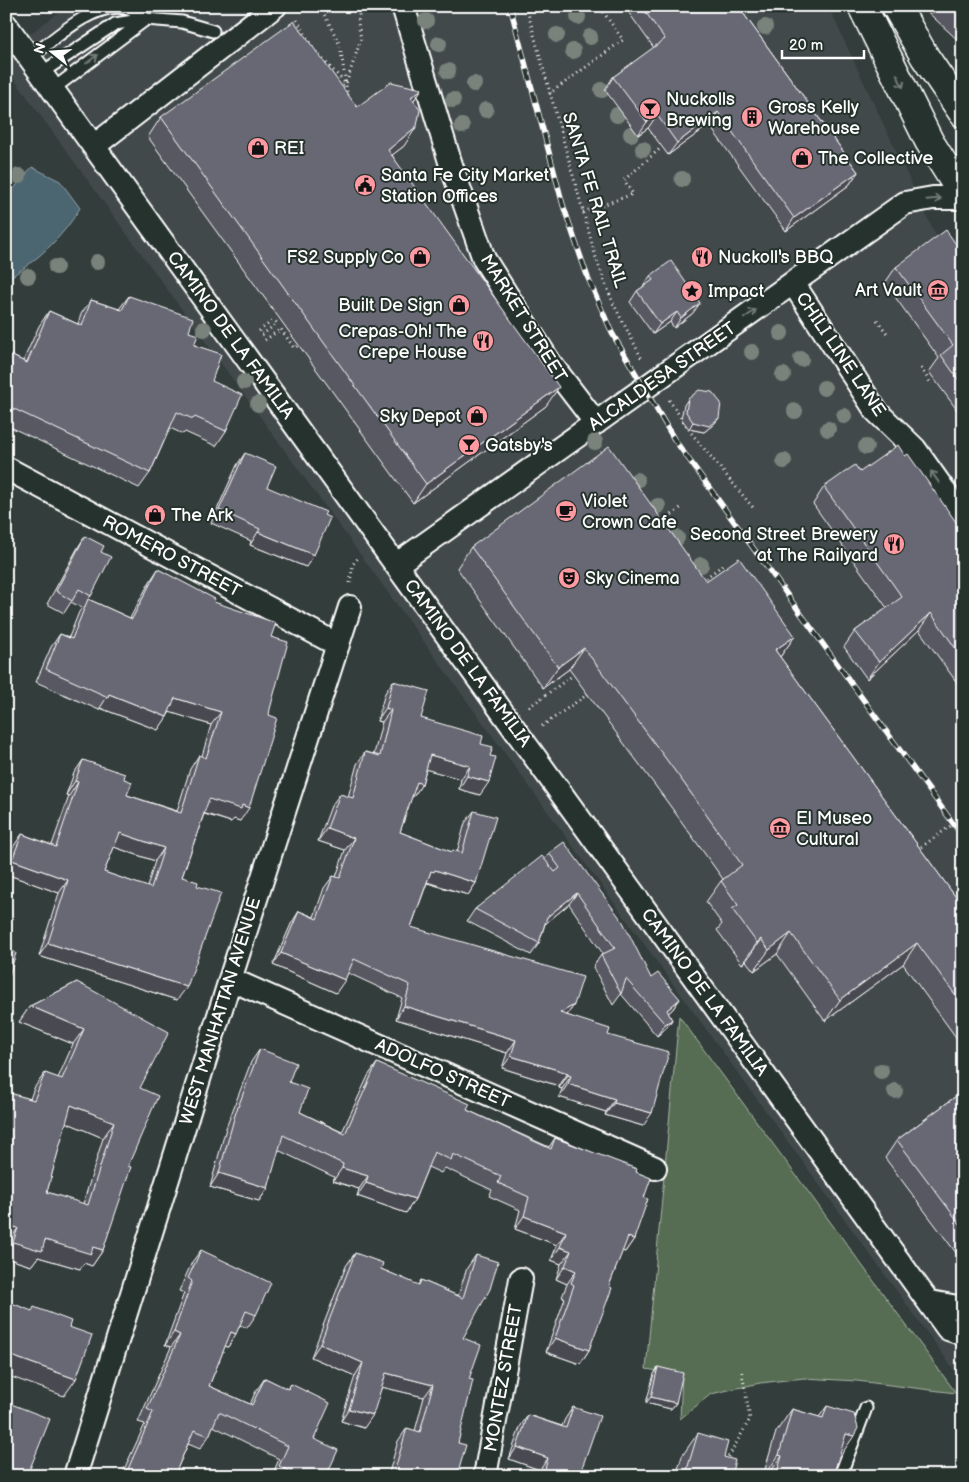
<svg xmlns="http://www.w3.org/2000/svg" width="969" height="1482" viewBox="0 0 969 1482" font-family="'Balsamiq Sans',sans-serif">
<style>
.built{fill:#434a4c}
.green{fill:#566d52;stroke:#aab6a8}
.water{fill:#4c6571;stroke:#94a3aa}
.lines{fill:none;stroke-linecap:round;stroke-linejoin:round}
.service-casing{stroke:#fff;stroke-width:15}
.minor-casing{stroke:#fff;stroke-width:26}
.secondary-casing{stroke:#fff;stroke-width:31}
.path{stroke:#fff;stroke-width:3;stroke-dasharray:1 4;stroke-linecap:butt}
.service{stroke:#26332d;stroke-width:11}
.minor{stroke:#26332d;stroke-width:22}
.secondary{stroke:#26332d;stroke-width:28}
.rail-casing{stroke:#fff;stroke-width:5.5}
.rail{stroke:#26332d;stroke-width:4;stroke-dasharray:11;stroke-linecap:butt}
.tree{fill:#79837c}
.wall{fill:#595964;stroke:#fff;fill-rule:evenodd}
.shaded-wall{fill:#484851;stroke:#fff}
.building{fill:#676774;stroke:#fff;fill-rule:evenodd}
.oneway{stroke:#727a76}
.labels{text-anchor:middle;stroke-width:4;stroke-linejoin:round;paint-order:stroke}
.poi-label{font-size:18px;fill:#fff;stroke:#26332d;text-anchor:start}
.street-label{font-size:18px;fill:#fff;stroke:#26332d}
</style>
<rect width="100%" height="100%" fill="#333d3b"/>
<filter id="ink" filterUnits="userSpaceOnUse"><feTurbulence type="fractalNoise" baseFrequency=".02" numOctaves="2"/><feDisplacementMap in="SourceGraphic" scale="10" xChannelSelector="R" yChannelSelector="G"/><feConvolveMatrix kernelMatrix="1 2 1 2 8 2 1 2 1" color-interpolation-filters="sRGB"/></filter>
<g filter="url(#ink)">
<path class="built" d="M 68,6 L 828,6 L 936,236 L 963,275 L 963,1356 L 958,1375 L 6,68 L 6,51 Z"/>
<path class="green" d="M 679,1016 L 956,1393 L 857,1381 L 804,1378 L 760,1383 L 711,1394 L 680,1419 L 682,1375 L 646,1369 Z"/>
<path class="water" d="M 32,167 L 60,181 L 80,208 C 61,240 37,260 6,280 L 6,198 Z"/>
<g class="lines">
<g class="service-casing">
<path id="service" d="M 30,58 C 53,40 94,1 125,8 C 132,9 140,15 146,19
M 41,73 L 115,24 L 146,19 L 182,22 L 213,31
M 53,89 L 145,20
M 840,1476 L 866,1408"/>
</g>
<g class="minor-casing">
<path id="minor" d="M 403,6 L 451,165 L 484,259 L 550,363 L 596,423
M 6,25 L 948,1329 L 963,1334
M 94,146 L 275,6
M 793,283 L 876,411 L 915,449 L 963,517
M 6,468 L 338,645
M 397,564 L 905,203 L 933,198 L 963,198
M 230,979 L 655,1168
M 930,1302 L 963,1308
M 75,1476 L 234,967 L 350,607
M 485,1476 L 521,1279"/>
</g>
<g class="secondary-casing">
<path id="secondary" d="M 862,6 L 929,141 L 963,195
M 896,6 L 925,57 L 963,113"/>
</g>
<path class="path" d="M 320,6 L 340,45 L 348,98
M 526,6 L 596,258 L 613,303 L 642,359
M 297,20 L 313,47
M 316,52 L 346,84
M 339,89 L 346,84 L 361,39 L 358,23 L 360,6
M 549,94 L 623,40 L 599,6
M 583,212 L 633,194 L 624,180 L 662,147
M 877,320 L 889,336
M 259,331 L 274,320
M 262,335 L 277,323 L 274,320
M 265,340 L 281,329 L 294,348 L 299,345
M 921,368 L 931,384
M 669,400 L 692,434 L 755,510
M 660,524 L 683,506
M 702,581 L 724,564
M 350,583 L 353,564 L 359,557
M 529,707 L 576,673
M 542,726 L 588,694
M 917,850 L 963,817
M 726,1461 L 750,1419 L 742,1372"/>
<use href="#service" class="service"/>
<use href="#minor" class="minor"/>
<use href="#secondary" class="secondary"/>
<g class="rail-casing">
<path id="rail" d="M 510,6 L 563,205 L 588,278 L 612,333 L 674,439 L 963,837"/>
</g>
<use href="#rail" class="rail"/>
</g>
<g class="tree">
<circle cx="578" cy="17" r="8"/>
<circle cx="426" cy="21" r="8"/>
<circle cx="765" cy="27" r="8"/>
<circle cx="557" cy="35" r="8"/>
<circle cx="590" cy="37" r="8"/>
<circle cx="439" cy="44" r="8"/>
<circle cx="573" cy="51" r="8"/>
<circle cx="448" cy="71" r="8"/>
<circle cx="474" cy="84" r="8"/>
<circle cx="602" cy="90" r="8"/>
<circle cx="453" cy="100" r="8"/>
<circle cx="486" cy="110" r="8"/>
<circle cx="617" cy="115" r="8"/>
<circle cx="462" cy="126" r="8"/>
<circle cx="631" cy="134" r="8"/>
<circle cx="643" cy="149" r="8"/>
<circle cx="19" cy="176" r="8"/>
<circle cx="682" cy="179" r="8"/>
<circle cx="97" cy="262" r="8"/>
<circle cx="56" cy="267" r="8"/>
<circle cx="28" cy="276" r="8"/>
<circle cx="204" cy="329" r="8"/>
<circle cx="781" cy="333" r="8"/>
<circle cx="752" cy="352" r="8"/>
<circle cx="801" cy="359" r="8"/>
<circle cx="783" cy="375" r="8"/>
<circle cx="244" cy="382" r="8"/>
<circle cx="824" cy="388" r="8"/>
<circle cx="258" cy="404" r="8"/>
<circle cx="795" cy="411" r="8"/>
<circle cx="844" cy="416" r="8"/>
<circle cx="828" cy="429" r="8"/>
<circle cx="595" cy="442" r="8"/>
<circle cx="866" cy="447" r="8"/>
<circle cx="784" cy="461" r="8"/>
<circle cx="637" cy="480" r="8"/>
<circle cx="658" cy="506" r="8"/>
<circle cx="677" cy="538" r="8"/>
<circle cx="701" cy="565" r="8"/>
<circle cx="881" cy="1071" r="8"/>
<circle cx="895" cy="1091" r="8"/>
</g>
<path class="wall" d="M 624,6 L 738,6 L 858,172 L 849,185 L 786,231 L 709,125 L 668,155 L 648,128 L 638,135 L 605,90 L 613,77 L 654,48 Z
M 921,6 L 963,6 L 963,43 L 962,44 Z
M 422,89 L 414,100 L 404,146 L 392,155 L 546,406 L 413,503 L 148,137 L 161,117 L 357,107 Z
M 963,254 L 963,418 L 929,372 L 939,358 L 885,283 L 896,267 Z
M 650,276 L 693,313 L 674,328 L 670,322 L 653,334 L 630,302 L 637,291 L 643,287 Z
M 129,296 L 189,332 L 212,381 L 226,431 L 216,446 L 185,432 L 183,434 L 170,428 L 150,473 L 139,488 L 6,425 L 6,353 L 23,361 L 39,326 L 49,311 L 78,324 L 81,314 L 91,300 L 119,309 Z
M 688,399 L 719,418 L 714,424 L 704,432 L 689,429 L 681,418 L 684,405 Z
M 245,453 L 267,487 L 306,567 L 250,545 L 251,541 L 211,523 L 237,465 Z
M 905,456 L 961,529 L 963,527 L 963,691 L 919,630 L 867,679 L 844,647 L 855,631 L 887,608 L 813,504 L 824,487 L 860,472 Z
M 85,536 L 101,552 L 91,596 L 88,599 L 130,618 L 149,583 L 158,569 L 214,602 L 271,637 L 240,821 L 234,819 L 231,822 L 204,814 L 182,877 L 197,886 L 177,1000 L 39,956 L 59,893 L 6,874 L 6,864 L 13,847 L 22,834 L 52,845 L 69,796 L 66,795 L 74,773 L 83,760 L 124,779 L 127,795 L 177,811 L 190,769 L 199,755 L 202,756 L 211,725 L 170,712 L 158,730 L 100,708 L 99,710 L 36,682 L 51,647 L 60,634 L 69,637 L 79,612 L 82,608 L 71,602 L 64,613 L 47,604 L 77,549 ZM 114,847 L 155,861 L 147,887 L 104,872 Z
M 471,547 L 706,581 L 795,636 L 780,657 L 963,907 L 963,1047 L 903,964 L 825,1021 L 777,954 L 754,971 L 746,961 L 742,964 L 717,930 L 722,924 L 706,902 L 721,881 L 723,879 L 668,803 L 569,669 L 543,688 L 457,568 Z
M 393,681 L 421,718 L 481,744 L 480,795 L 459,789 L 461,779 L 426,769 L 422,784 L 413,797 L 412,796 L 400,832 L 452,852 L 453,850 L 457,852 L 465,823 L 474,811 L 476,883 L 468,895 L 427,883 L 411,927 L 574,1005 L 567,1015 L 608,1035 L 643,1126 L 605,1115 L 606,1112 L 559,1097 L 562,1089 L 559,1088 L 559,1086 L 502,1068 L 507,1053 L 396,1019 L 402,998 L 348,973 L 336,993 L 273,965 L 291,924 L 299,911 L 314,917 L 324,888 L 333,876 L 336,877 L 345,850 L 318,841 L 331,806 L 340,794 L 348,797 L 357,764 L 365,752 L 374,754 L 382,722 L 377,721 L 385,693 Z
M 549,853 L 651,978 L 680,999 L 672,1010 L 668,1013 L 672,1020 L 663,1031 L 657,1036 L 621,994 L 613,1005 L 593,967 L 601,955 L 603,954 L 569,904 L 545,924 L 539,943 L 531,955 L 467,921 L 475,909 L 545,859 Z
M 77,982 L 140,1088 L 128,1166 L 103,1250 L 92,1266 L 84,1263 L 80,1269 L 38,1257 L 31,1266 L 6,1258 L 6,1246 L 7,1244 L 6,1243 L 6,1092 L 30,1099 L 34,1088 L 45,1073 L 58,1078 L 73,1044 L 19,1022 L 30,1006 ZM 66,1122 L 103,1138 L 83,1204 L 47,1192 Z
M 260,1049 L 289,1082 L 300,1112 L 342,1132 L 368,1076 L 377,1063 L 467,1110 L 549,1147 L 555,1138 L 636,1172 L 644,1198 L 634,1239 L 625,1252 L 622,1251 L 609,1286 L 589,1350 L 580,1364 L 546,1352 L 565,1298 L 562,1297 L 567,1284 L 556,1279 L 561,1264 L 551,1260 L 557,1245 L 515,1229 L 520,1210 L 489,1196 L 492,1190 L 445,1168 L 441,1173 L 428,1167 L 415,1199 L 406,1213 L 357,1196 L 359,1189 L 333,1181 L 334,1177 L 278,1150 L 268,1188 L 259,1201 L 210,1187 L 226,1128 L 251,1062 Z
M 963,1091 L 963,1262 L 885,1158 L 897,1140 Z
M 201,1250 L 256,1315 L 247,1328 L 240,1325 L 228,1347 L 225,1346 L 209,1386 L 250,1404 L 256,1391 L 265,1378 L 287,1389 L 291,1384 L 328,1472 L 339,1476 L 272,1476 L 279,1459 L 213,1426 L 209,1436 L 200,1449 L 188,1444 L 174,1476 L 121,1476 L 145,1424 L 138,1422 L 171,1347 L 165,1345 L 184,1293 L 179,1291 L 192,1262 Z
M 355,1253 L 381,1269 L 418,1285 L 421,1280 L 458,1296 L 467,1268 L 476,1255 L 463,1338 L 469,1379 L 458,1443 L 457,1476 L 388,1476 L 398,1441 L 407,1428 L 415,1431 L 424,1397 L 382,1387 L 364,1428 L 341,1421 L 355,1376 L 311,1357 L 346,1266 Z
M 658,1367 L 676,1403 L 671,1409 L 646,1403 L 654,1374 Z
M 827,1406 L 838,1459 L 833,1476 L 763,1476 L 776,1432 L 792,1409 L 819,1417 Z
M 573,1407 L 582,1468 L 609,1476 L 538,1476 L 540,1470 L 509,1459 L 520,1427 L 528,1415 L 562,1426 L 565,1419 Z
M 698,1433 L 724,1457 L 731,1476 L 676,1476 L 682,1456 Z"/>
<path class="shaded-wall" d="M 422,89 L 408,108 L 411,97 Z
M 718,112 L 709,125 L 668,155 L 677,143 Z
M 657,115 L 648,128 L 638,135 L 647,122 Z
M 417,126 L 404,146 L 374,169 L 388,150 Z
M 858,172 L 849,185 L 786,231 L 794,218 Z
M 700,303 L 693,313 L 674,328 L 681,318 Z
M 677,312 L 670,322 L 653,334 L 660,324 Z
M 559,387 L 546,406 L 413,503 L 426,484 Z
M 719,418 L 714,424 L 704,432 L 689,429 L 693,422 Z
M 258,532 L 314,555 L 306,567 L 250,545 Z
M 931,613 L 919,630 L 867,679 L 879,662 Z
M 795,636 L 780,657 L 775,650 Z
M 584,648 L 569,669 L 543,688 L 558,667 Z
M 109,694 L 167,717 L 158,730 L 100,708 Z
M 175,698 L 221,712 L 211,725 L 166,711 Z
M 386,708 L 391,710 L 382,722 L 377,721 Z
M 430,755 L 470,766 L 461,779 L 421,768 Z
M 467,776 L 489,782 L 480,795 L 459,789 Z
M 75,781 L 78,782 L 69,796 L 66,795 Z
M 417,782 L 422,784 L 413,797 L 408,795 Z
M 209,799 L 242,805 L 249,808 L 240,821 L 234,819 L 231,822 L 200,812 Z
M 327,828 L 354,838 L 345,850 L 318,841 Z
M 120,833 L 164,848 L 155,861 L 111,846 Z
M 12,860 L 68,880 L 59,893 L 6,874 L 6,868 Z
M 435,870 L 476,883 L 468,895 L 427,882 L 431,871 Z
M 577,893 L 569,904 L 539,929 L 547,917 Z
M 791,933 L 777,954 L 754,971 L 769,950 Z
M 761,939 L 746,961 L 742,964 L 757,943 Z
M 48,943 L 187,987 L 177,1000 L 39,956 Z
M 917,943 L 903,964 L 825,1021 L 840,1000 Z
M 281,953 L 345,980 L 336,993 L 273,965 Z
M 680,999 L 672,1010 L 661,1019 L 667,1010 Z
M 574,1005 L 565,1018 L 560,1013 Z
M 30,1006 L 84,1029 L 73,1044 L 19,1022 Z
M 404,1006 L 516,1040 L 507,1053 L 396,1019 Z
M 672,1020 L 663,1031 L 657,1036 L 665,1024 Z
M 511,1056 L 568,1073 L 559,1086 L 502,1068 Z
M 568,1075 L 571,1076 L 562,1089 L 559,1088 Z
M 568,1084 L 615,1099 L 606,1112 L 559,1097 Z
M 614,1103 L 652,1113 L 643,1126 L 605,1115 Z
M 71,1105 L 114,1122 L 103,1138 L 61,1120 Z
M 342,1168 L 368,1176 L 359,1189 L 333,1181 Z
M 219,1173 L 268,1188 L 259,1201 L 210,1187 Z
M 366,1183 L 415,1199 L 406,1213 L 357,1196 Z
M 524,1216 L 566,1232 L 557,1245 L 515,1229 Z
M 6,1225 L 18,1228 L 7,1244 L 6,1243 Z
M 628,1237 L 634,1239 L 625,1252 L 618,1250 Z
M 45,1240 L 93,1247 L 103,1250 L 92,1266 L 84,1263 L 80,1269 L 38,1257 L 31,1266 L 6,1258 L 6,1252 L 13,1242 Z
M 560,1247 L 571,1251 L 561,1264 L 551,1260 Z
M 565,1266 L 576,1271 L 567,1284 L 556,1279 Z
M 174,1332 L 180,1335 L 171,1347 L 165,1345 Z
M 231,1332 L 236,1334 L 228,1347 L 222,1345 Z
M 555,1338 L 589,1350 L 580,1364 L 546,1352 Z
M 320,1344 L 363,1363 L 355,1376 L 311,1357 Z
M 6,1354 L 76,1379 L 64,1396 L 6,1375 Z
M 386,1373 L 433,1385 L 424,1397 L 377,1386 Z
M 651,1397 L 676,1403 L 671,1409 L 646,1403 Z
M 349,1409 L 373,1415 L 364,1428 L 341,1421 Z
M 846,1434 L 854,1436 L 838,1459 L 830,1457 Z
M 517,1447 L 548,1458 L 540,1470 L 509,1459 Z
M 779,1455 L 782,1456 L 767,1476 L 764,1476 Z"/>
<path class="building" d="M 641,6 L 738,6 L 858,172 L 794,218 L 718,112 L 677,143 L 657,115 L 647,122 L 613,77 L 665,39 Z
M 954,6 L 963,6 L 963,15 Z
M 294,21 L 357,107 L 391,82 L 422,89 L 411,97 L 420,110 L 417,126 L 388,150 L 559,387 L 426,484 L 161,117 Z
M 946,230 L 963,254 L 963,386 L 941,355 L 953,345 L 896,267 Z
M 671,261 L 700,303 L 681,318 L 677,312 L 660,324 L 637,291 L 653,280 L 650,276 Z
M 129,296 L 193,318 L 189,332 L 198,335 L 194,345 L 221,354 L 212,381 L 242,395 L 226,431 L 195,417 L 193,419 L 177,412 L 150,473 L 12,408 L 11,411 L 6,409 L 6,353 L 27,363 L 49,311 L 82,326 L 91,300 L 122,310 Z
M 699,390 L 712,392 L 721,403 L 719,418 L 709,426 L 693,422 L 686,412 L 688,399 Z
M 898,445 L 905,456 L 908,454 L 961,529 L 963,527 L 963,659 L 931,613 L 879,662 L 855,631 L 902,597 L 824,487 L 855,465 L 860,472 Z
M 609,446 L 706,581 L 739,558 L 795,636 L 775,650 L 963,907 L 963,1005 L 917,943 L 840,1000 L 791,933 L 769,950 L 761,939 L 757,943 L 732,909 L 738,905 L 721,881 L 742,865 L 683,782 L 584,648 L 558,667 L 471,547 Z
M 245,453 L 276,466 L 267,487 L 326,512 L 324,515 L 330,518 L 314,555 L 258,532 L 260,529 L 219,510 Z
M 85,536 L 104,546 L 101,552 L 111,557 L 91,596 L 79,589 L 72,601 L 56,591 Z
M 158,569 L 215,599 L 214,602 L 276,623 L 271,637 L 288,642 L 270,709 L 269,715 L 277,718 L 249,808 L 242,805 L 241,809 L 209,799 L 182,877 L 198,882 L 197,886 L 221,893 L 187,987 L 48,943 L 68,880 L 12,860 L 22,834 L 56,847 L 78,782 L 75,781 L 83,760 L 125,774 L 124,779 L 132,782 L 127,795 L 181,813 L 199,755 L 206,758 L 221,712 L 175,698 L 167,717 L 109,694 L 108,697 L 46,669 L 60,634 L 72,639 L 88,599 L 132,619 ZM 120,833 L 164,848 L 151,888 L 104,872 Z
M 393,681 L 429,691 L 421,718 L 483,736 L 481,744 L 493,747 L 490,756 L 496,757 L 489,782 L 467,776 L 470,766 L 430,755 L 422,784 L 417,782 L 400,832 L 452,852 L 453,850 L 462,853 L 474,811 L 496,817 L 476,883 L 435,870 L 434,872 L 431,871 L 411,927 L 583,977 L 574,1005 L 560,1013 L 610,1029 L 608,1035 L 669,1052 L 652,1113 L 614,1103 L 615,1099 L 568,1084 L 571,1076 L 568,1075 L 568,1073 L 511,1056 L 516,1040 L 404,1006 L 410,985 L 354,959 L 345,980 L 281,953 L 299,911 L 317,919 L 333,876 L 340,878 L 354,838 L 327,828 L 340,794 L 353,798 L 365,752 L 380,756 L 391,710 L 386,708 Z
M 564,842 L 623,922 L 651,978 L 658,973 L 680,999 L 667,1010 L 672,1020 L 665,1024 L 626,979 L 621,994 L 601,955 L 615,948 L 577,893 L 547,917 L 539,943 L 475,909 L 542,856 L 555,872 L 560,868 L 549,853 Z
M 6,947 L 16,953 L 6,986 Z
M 77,982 L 169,1032 L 140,1088 L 158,1096 L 128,1166 L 131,1167 L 103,1250 L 93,1247 L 91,1254 L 45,1240 L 42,1251 L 13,1242 L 18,1228 L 6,1225 L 6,1092 L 34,1100 L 45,1073 L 62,1079 L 84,1029 L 30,1006 ZM 71,1105 L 114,1122 L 88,1205 L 47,1192 Z
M 260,1049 L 296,1063 L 289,1082 L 308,1089 L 300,1112 L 345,1134 L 377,1063 L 470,1104 L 467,1110 L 551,1149 L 555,1138 L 637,1169 L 636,1172 L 651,1178 L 644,1198 L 648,1199 L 634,1239 L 628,1237 L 609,1286 L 612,1288 L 589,1350 L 555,1338 L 574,1285 L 571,1283 L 576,1271 L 565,1266 L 571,1251 L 560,1247 L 566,1232 L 524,1216 L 529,1197 L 498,1183 L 501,1176 L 453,1154 L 451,1160 L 434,1152 L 415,1199 L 366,1183 L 368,1176 L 342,1168 L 343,1164 L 283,1135 L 268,1188 L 219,1173 L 235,1115 Z
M 963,1091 L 963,1228 L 897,1140 Z
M 201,1250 L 271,1283 L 256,1315 L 246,1311 L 236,1334 L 231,1332 L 209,1386 L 252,1405 L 265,1378 L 288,1389 L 291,1384 L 330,1403 L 314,1439 L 338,1450 L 328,1472 L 339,1476 L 299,1476 L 279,1466 L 288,1446 L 219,1412 L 209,1436 L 194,1430 L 174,1476 L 125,1476 L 153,1412 L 147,1409 L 180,1335 L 174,1332 L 192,1281 L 188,1278 Z
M 355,1253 L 383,1263 L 381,1269 L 419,1285 L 421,1280 L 463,1298 L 476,1255 L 498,1262 L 490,1289 L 463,1338 L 481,1345 L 469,1379 L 473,1380 L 458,1443 L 466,1445 L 457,1476 L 393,1476 L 407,1428 L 420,1432 L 433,1385 L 386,1373 L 373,1415 L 349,1409 L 363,1363 L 320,1344 Z
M 6,1301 L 32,1311 L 34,1307 L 71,1321 L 69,1327 L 92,1335 L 76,1379 L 6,1354 Z
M 658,1367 L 683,1373 L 676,1403 L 651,1397 Z
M 6,1402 L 50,1419 L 27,1476 L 6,1476 Z
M 827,1406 L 854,1414 L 858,1428 L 854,1436 L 846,1434 L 833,1476 L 776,1476 L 782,1456 L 779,1455 L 792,1409 L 823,1418 Z
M 573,1407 L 600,1416 L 582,1468 L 609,1476 L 543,1476 L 548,1458 L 517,1447 L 528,1415 L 566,1428 Z
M 698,1433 L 728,1442 L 724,1457 L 735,1460 L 731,1476 L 685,1476 Z"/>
<defs><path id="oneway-shaft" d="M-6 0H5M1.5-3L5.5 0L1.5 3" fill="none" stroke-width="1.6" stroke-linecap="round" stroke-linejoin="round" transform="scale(1.25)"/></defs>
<g class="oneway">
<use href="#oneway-shaft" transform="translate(92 59) rotate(-37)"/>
<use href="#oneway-shaft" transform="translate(900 81) rotate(64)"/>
<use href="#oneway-shaft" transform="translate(934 199) rotate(-5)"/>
<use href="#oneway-shaft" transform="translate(750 314) rotate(-35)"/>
<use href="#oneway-shaft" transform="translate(935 477) rotate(-125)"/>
</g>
</g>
<defs>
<g id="bar-disc" transform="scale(1.125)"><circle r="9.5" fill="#ff9aa2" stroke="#26332d"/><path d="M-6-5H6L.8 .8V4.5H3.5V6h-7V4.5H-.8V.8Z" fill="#111"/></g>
<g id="building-disc" transform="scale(1.125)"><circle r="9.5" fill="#ff9aa2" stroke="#26332d"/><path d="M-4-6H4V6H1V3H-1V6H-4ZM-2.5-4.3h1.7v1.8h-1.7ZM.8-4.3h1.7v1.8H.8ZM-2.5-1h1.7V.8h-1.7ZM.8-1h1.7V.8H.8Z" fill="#111"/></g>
<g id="shop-disc" transform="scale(1.125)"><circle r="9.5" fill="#ff9aa2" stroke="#26332d"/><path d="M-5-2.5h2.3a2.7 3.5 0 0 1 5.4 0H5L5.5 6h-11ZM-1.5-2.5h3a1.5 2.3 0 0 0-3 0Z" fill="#111"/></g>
<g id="civic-disc" transform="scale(1.125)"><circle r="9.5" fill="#ff9aa2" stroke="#26332d"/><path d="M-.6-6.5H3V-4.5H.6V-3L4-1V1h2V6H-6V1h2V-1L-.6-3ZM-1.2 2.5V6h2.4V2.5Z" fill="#111"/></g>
<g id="restaurant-disc" transform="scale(1.125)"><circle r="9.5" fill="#ff9aa2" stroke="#26332d"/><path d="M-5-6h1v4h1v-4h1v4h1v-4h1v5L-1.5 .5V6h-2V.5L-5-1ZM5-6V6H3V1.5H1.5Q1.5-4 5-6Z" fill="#111"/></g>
<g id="museum-disc" transform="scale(1.125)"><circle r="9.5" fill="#ff9aa2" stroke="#26332d"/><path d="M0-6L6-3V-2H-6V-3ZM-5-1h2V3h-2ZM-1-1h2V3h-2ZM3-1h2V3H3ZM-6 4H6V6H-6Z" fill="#111"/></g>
<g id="sight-disc" transform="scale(1.125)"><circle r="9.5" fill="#ff9aa2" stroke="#26332d"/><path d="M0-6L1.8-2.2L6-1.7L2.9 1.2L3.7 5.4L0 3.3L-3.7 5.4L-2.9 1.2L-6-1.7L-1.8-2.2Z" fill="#111"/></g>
<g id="cafe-disc" transform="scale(1.125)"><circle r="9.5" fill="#ff9aa2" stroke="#26332d"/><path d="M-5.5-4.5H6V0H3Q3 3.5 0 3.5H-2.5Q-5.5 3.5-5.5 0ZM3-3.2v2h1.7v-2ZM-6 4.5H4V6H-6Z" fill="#111"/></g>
<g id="theatre-disc" transform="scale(1.125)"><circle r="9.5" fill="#ff9aa2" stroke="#26332d"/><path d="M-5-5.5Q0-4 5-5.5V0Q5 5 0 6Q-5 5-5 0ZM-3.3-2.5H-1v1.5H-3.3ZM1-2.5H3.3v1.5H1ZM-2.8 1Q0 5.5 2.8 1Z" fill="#111"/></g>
</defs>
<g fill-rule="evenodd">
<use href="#bar-disc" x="650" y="109"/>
<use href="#building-disc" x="752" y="117"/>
<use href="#shop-disc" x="258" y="148"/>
<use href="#shop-disc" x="802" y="158"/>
<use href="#civic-disc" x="365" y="185"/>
<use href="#shop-disc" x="420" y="257"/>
<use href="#restaurant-disc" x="702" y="257"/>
<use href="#museum-disc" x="938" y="290"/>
<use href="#sight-disc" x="692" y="291"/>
<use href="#shop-disc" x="459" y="305"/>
<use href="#restaurant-disc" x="483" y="341"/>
<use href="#shop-disc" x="477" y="416"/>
<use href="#bar-disc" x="469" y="445"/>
<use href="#cafe-disc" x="566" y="511"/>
<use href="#shop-disc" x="155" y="515"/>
<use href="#restaurant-disc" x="894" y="544"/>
<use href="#theatre-disc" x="569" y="578"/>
<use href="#museum-disc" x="780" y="828"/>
</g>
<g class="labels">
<g class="poi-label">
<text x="666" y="105">Nuckolls<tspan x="666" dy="21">Brewing</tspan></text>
<text x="768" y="113">Gross Kelly<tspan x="768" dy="21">Warehouse</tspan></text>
<text x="274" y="154">REI</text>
<text x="818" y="164">The Collective</text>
<text x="381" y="181">Santa Fe City Market<tspan x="381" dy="21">Station Offices</tspan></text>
<text x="404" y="263" text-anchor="end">FS2 Supply Co</text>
<text x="718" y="263">Nuckoll's BBQ</text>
<text x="922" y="296" text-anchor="end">Art Vault</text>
<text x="708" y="297">Impact</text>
<text x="443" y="311" text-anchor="end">Built De Sign</text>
<text x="467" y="337" text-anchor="end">Crepas-Oh! The<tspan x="467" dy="21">Crepe House</tspan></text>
<text x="461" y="422" text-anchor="end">Sky Depot</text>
<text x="485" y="451">Gatsby's</text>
<text x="582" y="507">Violet<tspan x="582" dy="21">Crown Cafe</tspan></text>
<text x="171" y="521">The Ark</text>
<text x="878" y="540" text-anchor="end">Second Street Brewery<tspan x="878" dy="21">at The Railyard</tspan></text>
<text x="585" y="584">Sky Cinema</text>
<text x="796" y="824">El Museo<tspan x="796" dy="21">Cultural</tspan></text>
</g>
<g class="street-label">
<text transform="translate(595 200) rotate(73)" y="6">SANTA FE RAIL TRAIL</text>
<text transform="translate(524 318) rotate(58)" y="6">MARKET STREET</text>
<text transform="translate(231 335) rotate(54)" y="6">CAMINO DE LA FAMILIA</text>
<text transform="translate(841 354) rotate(56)" y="6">CHILI LINE LANE</text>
<text transform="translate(662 376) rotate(-35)" y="6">ALCALDESA STREET</text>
<text transform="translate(172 556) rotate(28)" y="6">ROMERO STREET</text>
<text transform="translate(468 663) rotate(54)" y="6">CAMINO DE LA FAMILIA</text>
<text transform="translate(705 992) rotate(54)" y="6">CAMINO DE LA FAMILIA</text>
<text transform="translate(220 1011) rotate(-73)" y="6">WEST MANHATTAN AVENUE</text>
<text transform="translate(443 1073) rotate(24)" y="6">ADOLFO STREET</text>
<text transform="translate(503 1378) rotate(-80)" y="6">MONTEZ STREET</text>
</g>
</g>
<rect width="969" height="1482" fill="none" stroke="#26332d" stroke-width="25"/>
<rect x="12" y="12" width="944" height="1457" fill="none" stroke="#fff" stroke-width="2" filter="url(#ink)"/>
<g transform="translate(52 52) rotate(287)" stroke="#26332d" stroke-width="4" paint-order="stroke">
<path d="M0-4L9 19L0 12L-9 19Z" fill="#ffffff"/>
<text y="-8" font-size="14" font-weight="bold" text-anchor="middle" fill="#ffffff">N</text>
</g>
<path d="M782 50v8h82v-8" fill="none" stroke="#ffffff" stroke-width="2.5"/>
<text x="789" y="50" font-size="15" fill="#ffffff" stroke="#26332d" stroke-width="4" paint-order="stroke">20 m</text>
</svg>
